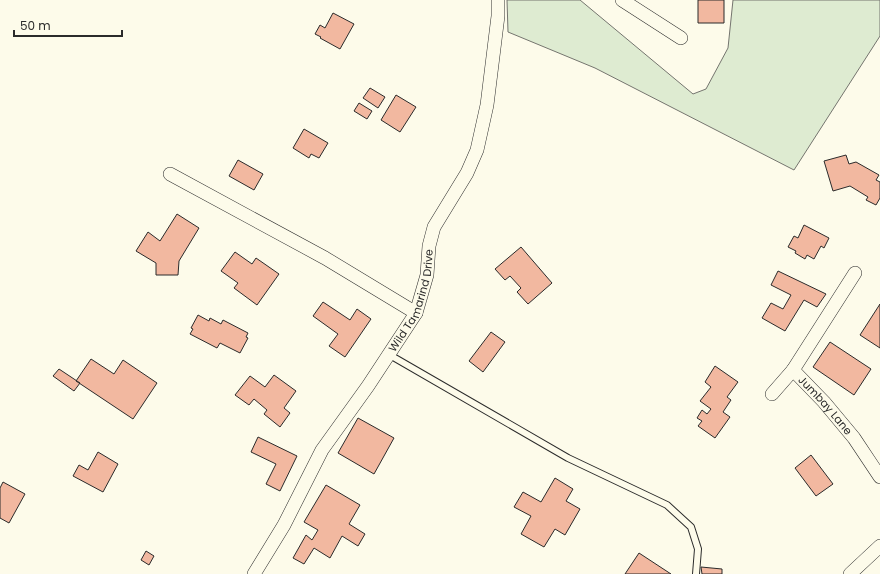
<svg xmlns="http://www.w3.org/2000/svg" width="880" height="574" viewBox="0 0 880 574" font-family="Poppins,sans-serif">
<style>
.green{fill:#deebd1;stroke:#74746e}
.building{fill:#f2b8a0;stroke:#2b2b2b}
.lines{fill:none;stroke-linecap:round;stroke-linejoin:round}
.lane-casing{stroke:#2b2b2b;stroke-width:8}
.street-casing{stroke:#2b2b2b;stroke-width:14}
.lane{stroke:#fdfbea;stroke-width:6}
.street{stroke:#fdfbea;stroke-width:13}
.labels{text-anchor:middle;stroke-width:3;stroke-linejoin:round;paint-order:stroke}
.street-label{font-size:11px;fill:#2b2b2b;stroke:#fdfbea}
</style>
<rect width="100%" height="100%" fill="#fdfbea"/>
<path class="green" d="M 507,0 L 580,0 L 693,94 L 706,89 L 728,48 L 733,0 L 880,0 L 880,36 L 794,170 L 595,68 L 508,32 Z"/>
<path class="building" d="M 698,0 L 724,0 L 724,23 L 698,23 Z
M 333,13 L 354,24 L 340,49 L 320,38 L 321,37 L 315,34 L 320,25 L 325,28 Z
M 370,88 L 385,97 L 378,108 L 363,98 Z
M 396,95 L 416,107 L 400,132 L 381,120 Z
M 359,103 L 372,111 L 367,119 L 354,111 Z
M 304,129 L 328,143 L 319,158 L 311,154 L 309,158 L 293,148 Z
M 846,155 L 849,164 L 856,162 L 879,175 L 876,180 L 880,182 L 880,198 L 876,205 L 866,200 L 868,197 L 850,186 L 833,191 L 824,161 Z
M 238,160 L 263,174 L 254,190 L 229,176 Z
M 177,214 L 199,228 L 179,261 L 178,275 L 156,275 L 156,263 L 136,251 L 148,232 L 160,241 Z
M 804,225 L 829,238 L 824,248 L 821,246 L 814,259 L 807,255 L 805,259 L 795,253 L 796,251 L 788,247 L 794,236 L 798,238 Z
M 521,247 L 552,283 L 528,304 L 517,292 L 521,288 L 510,276 L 505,280 L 495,269 Z
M 235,252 L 252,264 L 256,258 L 279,274 L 257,305 L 234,288 L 238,283 L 221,271 Z
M 778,271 L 826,294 L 817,307 L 804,300 L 785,331 L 762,318 L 771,303 L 783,309 L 791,295 L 771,285 Z
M 323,302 L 350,320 L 357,309 L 371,319 L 345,357 L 329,346 L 338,334 L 313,316 Z
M 880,304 L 880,348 L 860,335 Z
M 198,315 L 209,321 L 210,318 L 221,324 L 223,320 L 248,333 L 246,337 L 248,338 L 240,353 L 220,343 L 217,348 L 190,334 L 193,329 L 191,328 Z
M 491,332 L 505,342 L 483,372 L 469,361 Z
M 830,342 L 871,369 L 854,395 L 813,367 Z
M 91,359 L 114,374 L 123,360 L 157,383 L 133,419 L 76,381 Z
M 715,366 L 738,382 L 727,397 L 731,400 L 723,412 L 730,417 L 715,438 L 698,426 L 702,421 L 697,418 L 702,410 L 707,414 L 711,409 L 700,401 L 711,387 L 705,382 Z
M 59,369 L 80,383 L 74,391 L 53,376 Z
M 274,375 L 296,391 L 284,408 L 290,413 L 280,427 L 264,414 L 267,410 L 254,399 L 249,405 L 235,395 L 250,376 L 265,387 Z
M 358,418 L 394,438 L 374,474 L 338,453 Z
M 258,437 L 297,456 L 280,491 L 266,484 L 276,464 L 251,452 Z
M 98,452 L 118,464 L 103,492 L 73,476 L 79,465 L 88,470 Z
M 811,455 L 833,484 L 816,496 L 795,468 Z
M 555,478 L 573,489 L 566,501 L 580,509 L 565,535 L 555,529 L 544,547 L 521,534 L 531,516 L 514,507 L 523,492 L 541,502 Z
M 3,482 L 25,494 L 9,523 L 0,518 L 0,488 Z
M 326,485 L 360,505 L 349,524 L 365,534 L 358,546 L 342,536 L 330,558 L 314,548 L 304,564 L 293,558 L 306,535 L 312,540 L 318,530 L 304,522 Z
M 146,551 L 154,556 L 149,565 L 141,560 Z
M 639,553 L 671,574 L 625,574 Z
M 701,567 L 722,569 L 722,574 L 702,574 Z"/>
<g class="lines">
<g class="lane-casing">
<path id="lane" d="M 388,354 L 568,458 L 667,505 L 691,527 L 698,549 L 696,574"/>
</g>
<g class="street-casing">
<g id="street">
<path d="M 622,0 L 681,38"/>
<path d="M 170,174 L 325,258 L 416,313"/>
<path id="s1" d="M 855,273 L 793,370 L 824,402 L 854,438 L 880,477"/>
<path d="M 772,394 L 793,370"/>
<path id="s2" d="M 254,574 L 284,525 L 322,450 L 368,386 L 416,313 L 427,275 L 429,246 L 434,227 L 467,173 L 477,150 L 487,105 L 498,16 L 498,0"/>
<path d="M 850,574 L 880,546"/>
</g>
</g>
<use href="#lane" class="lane"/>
<use href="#street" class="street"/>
</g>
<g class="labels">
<g class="street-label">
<text dy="4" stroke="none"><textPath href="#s2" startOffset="318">Wild Tamarind Drive</textPath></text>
<text dy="4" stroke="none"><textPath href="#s1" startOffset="163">Jumbay Lane</textPath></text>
</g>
</g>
<path d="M14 30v6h108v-6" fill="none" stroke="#2b2b2b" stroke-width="2"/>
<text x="20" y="30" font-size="12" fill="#2b2b2b" stroke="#fdfbea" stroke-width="3" paint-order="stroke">50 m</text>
</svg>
